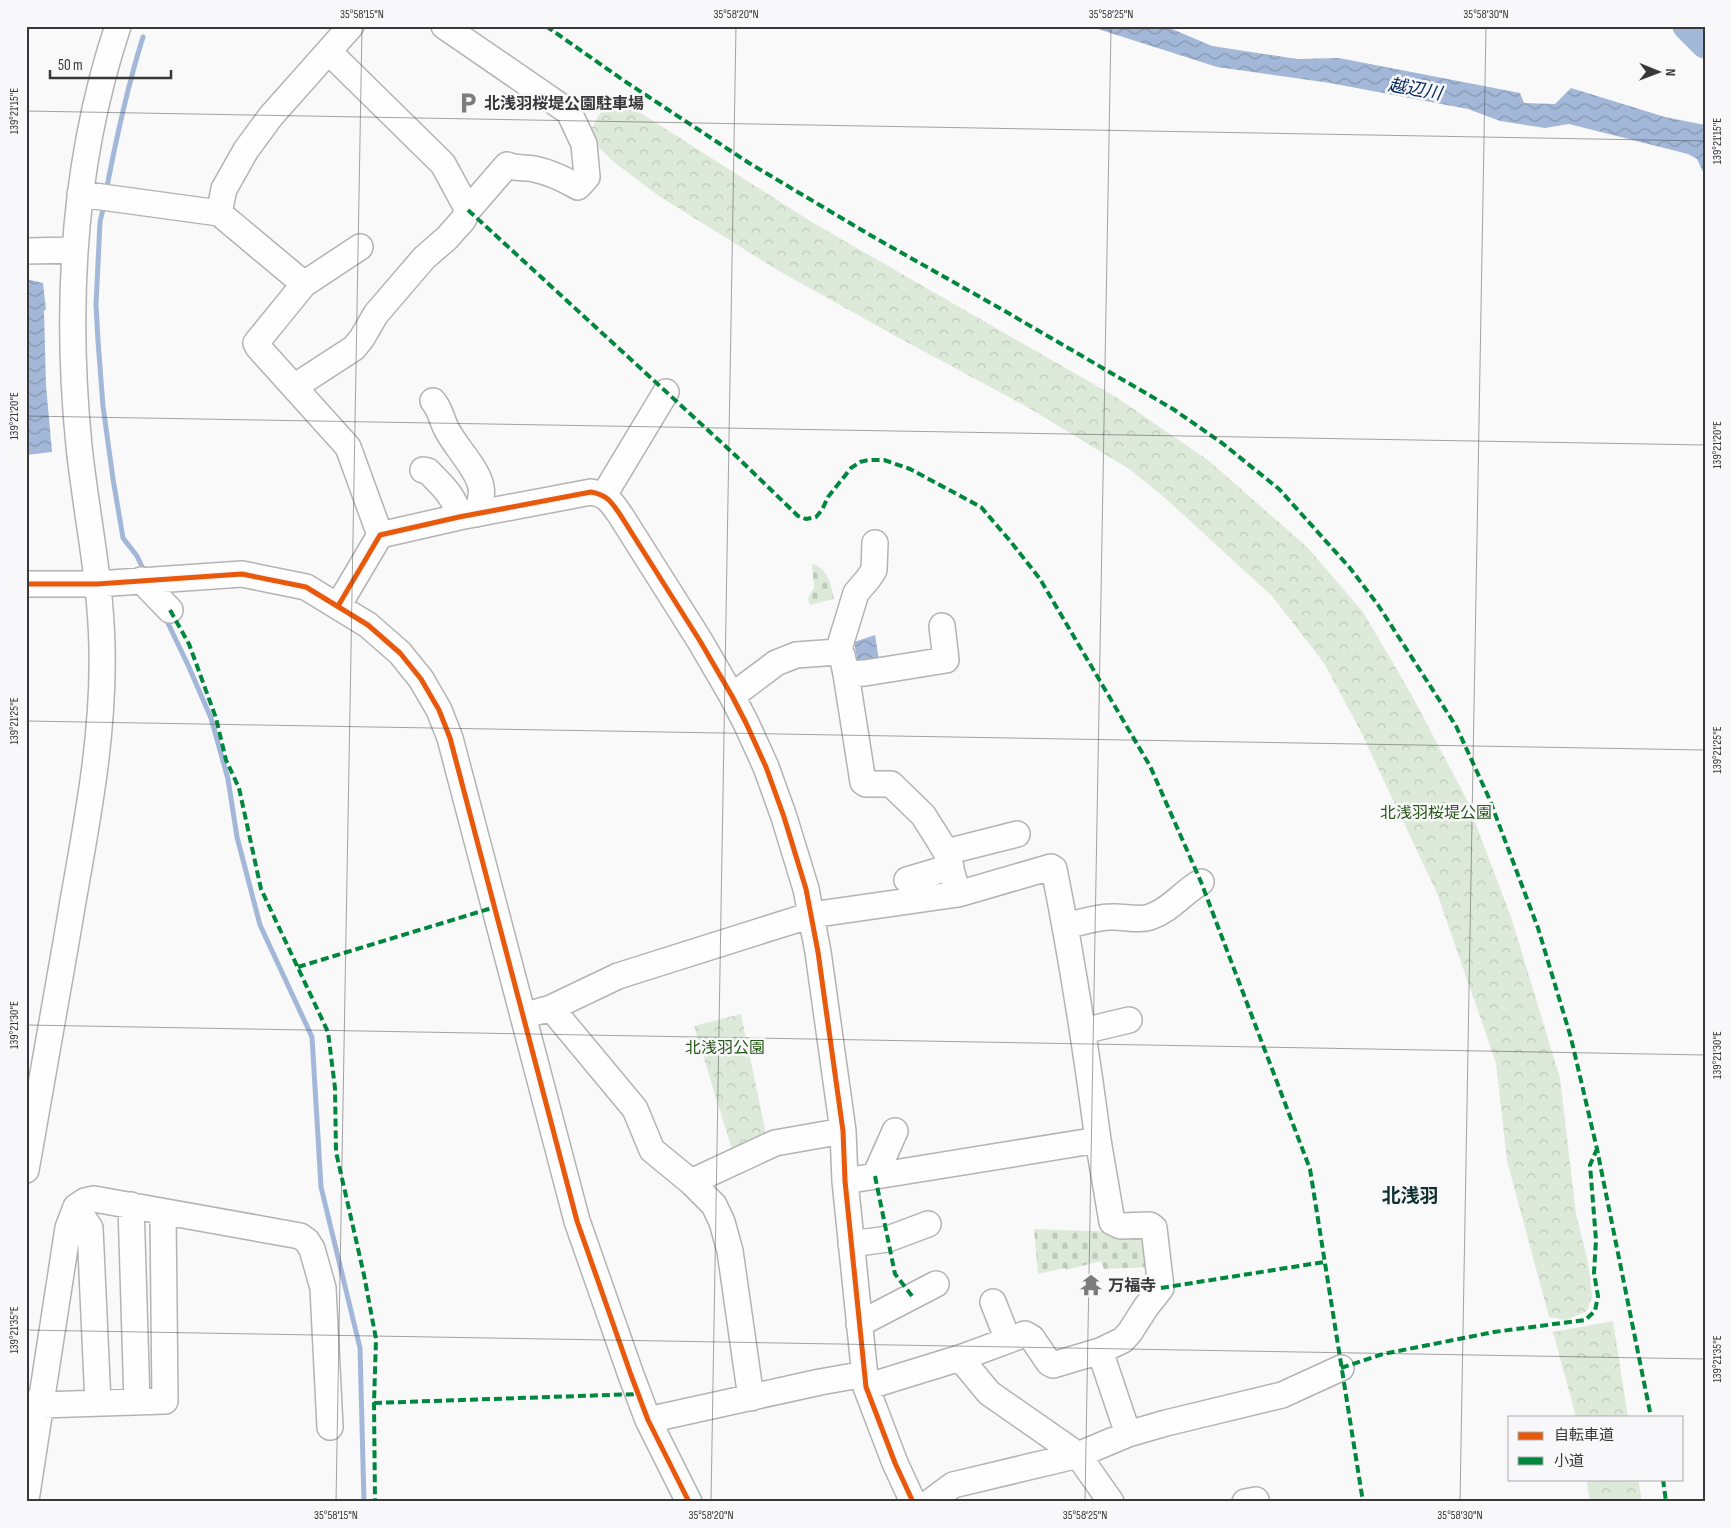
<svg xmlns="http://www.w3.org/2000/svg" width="1731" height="1528" viewBox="0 0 1731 1528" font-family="'Sofia Sans Condensed','Noto Sans JP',sans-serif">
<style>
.cemetery{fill:url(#cemetery-stones)}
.park{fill:url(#park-crowns)}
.water{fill:url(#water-waves)}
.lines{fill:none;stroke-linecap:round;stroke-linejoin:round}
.stream{stroke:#a3b8d8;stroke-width:5}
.river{stroke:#a3b8d8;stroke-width:29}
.minor-casing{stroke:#b3b3b3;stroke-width:28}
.minor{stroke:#fefefe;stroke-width:25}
.quiet{stroke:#00873e;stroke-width:4;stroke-dasharray:8 4;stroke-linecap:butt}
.cycleway-casing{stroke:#f8f8fa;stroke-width:8}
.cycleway{stroke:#e8590c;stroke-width:5}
.ticks{fill:none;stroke:#383839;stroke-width:1;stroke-opacity:0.45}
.labels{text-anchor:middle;stroke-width:5;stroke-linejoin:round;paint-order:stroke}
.poi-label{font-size:16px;font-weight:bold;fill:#383839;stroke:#f8f8fa;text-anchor:start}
.park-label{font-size:16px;fill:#295718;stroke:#f8f8fa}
.water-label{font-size:18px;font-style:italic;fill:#01275d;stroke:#f8f8fa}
.quarter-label{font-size:19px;font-weight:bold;fill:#0e312f;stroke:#f8f8fa}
.neatline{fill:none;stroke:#383839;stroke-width:2}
.ticks-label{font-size:12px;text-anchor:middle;fill:#383839}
</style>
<defs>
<pattern id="cemetery-stones" width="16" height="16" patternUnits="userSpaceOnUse" patternTransform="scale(1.25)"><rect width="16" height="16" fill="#ddead9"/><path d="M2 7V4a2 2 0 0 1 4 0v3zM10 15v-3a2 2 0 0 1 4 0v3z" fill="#bec9bb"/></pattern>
<pattern id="park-crowns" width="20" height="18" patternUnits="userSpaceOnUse" patternTransform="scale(1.25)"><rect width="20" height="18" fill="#ddead9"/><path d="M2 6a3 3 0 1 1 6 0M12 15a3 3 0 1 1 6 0" fill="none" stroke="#bec9bb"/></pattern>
<pattern id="water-waves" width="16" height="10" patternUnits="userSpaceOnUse" patternTransform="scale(1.25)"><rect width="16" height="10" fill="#a3b8d8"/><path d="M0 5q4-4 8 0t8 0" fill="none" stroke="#8697b0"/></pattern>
</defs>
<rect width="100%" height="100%" fill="#f9f9f9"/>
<path class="cemetery" d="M 812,564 C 827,567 832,586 834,599 L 810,605 L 808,598 L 814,588 Z
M 1034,1229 L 1148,1233 L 1151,1267 L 1104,1269 L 1101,1261 L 1066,1270 L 1065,1268 L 1038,1274 Z"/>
<path class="park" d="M 614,96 L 815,224 L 1116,397 L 1208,460 L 1308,548 L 1363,612 L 1411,694 L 1466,798 L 1511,917 L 1560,1078 L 1576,1214 L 1588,1262 L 1592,1296 L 1587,1311 L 1566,1320 L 1549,1317 L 1507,1161 L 1496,1063 L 1437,893 L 1359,728 L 1324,663 L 1272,596 L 1165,498 L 1129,469 L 1029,408 L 890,333 L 779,271 L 659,196 L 615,163 L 595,144 L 590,131 L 603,108 Z
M 741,1014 L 767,1139 L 733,1153 L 694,1026 Z
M 1613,1321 L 1628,1417 L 1576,1417 L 1553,1332 Z
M 1586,1479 L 1638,1479 L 1642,1502 L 1590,1502 Z"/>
<path class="water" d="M 1080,26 L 1165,26 L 1212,46 L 1297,59 L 1339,58 L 1520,93 L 1524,103 L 1555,104 L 1571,88 L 1665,117 L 1705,125 L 1705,176 L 1697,159 L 1688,154 L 1569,124 L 1545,128 L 1500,121 L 1468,109 L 1330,83 L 1217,67 L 1098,29 L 1082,28 Z
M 26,279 L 43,283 L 46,310 L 44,310 L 46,385 L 52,452 L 26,455 Z
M 875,635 L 879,660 L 858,664 L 854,642 Z"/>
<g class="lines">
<path class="stream" d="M 106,192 C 116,139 127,88 143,37
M 104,205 L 100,222 L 96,305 L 98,341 L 103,406 L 113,479 L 123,538 L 137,556 L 145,573
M 165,617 L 188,665 L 211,718 L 228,779 L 237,837 L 260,925 L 312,1037 L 321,1187 L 360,1348 L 364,1502"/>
<path class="river" d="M 1687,26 L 1705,44"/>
<g class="minor-casing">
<path id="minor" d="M 351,26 L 271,116 L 246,150 L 224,189 L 219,213 L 304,284 L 256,343 L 258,347 L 348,447 L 380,535
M 444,26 L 569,112 L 584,144 L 587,177 L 578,187 C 564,179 549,172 534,169 C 524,167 516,169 507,165 L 468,210
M 80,194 L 219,213
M 26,251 L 75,250
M 304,284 L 360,247
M 294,387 L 354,348 L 362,338 L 376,314 L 424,258 L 447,238 L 463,220 L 468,210 L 443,164 L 329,52
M 433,401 C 440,409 441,417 445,426 C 453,445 478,468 481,487 C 483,496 479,505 476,514
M 423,470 L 428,471 C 442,486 455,496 459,517
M 604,495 L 666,392
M 141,580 L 170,610
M 26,584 L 97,584 L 242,574 L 306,587 L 368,625 L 400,653 L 421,679 L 439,710 L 450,738 L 577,1221 L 631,1375 L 648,1420 L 689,1502
M 338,606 L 380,535 L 459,517 L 591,492 C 608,495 612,503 621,516 L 700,641 L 732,696 L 746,723 L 766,767 L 784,817 L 806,889 L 818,952 L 843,1131 L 845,1181 L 866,1387 L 895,1463 L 913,1502
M 838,652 L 856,593 L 868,579 L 874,570 L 875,543
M 846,674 L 865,673 L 946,660 L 942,626
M 732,696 L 776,663 L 796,655 L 838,652 L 842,655 L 846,674 L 863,782 L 866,784 L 891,784 L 923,815 L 937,837 L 946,852 L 958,894
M 946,852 L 1017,834
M 907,880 L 951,867
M 1065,926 C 1080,923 1096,917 1111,917 C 1123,916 1139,921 1150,917 C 1171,910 1183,892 1201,882
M 551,1008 L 635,1109 L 652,1150 L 691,1182 L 714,1205 L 722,1222 L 730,1251 L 751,1398
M 523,1016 L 551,1008 L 618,976 L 811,915 L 958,894 L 1051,867 L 1054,869 C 1072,958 1086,1049 1098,1140
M 1083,1031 L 1129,1020
M 26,1170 C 42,1081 58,991 73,901 C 88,817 104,733 102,648 C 101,580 86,513 79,446 C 65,305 73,161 118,26
M 875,1176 L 895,1131
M 845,1181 L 1098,1140 L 1112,1222 L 1121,1226 L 1150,1225 L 1154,1228 L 1161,1288 L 1146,1307 L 1130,1332 L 1123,1340 L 1100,1351 L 1053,1365 L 1049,1363 L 1032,1338 L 1025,1334 L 960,1358 L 866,1387
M 691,1182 L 775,1143 L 843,1131
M 131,1205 L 137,1402
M 76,1207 L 90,1228 L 98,1403
M 851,1244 L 888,1239 L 928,1224
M 993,1302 L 1008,1340
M 859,1324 L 936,1284
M 1100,1351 L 1128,1434
M 960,1358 L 989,1393 L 1078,1455 L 1111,1502
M 26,1403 L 41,1405 L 165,1401 L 163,1212
M 648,1420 L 820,1382 L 865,1374
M 26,1500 L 68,1228 L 76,1207 L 85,1201 L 94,1199 L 300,1236 L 307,1241 L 312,1249 L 323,1288 L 330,1427
M 930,1502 L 953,1485 L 1062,1459 L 1078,1455 L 1128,1434 L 1166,1423 L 1282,1395 L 1341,1368
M 1245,1502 L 1256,1500"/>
</g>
<use href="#minor" class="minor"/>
<path class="quiet" d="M 546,26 L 623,80 L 749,163 L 870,235 L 1003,310 L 1173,409 L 1222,443 L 1279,489 L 1350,568 L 1378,605 L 1456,726 L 1489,798 L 1538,928 L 1571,1038 L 1597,1149 L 1651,1417
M 468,210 L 735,455 L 798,516 L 806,519 L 816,517 L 822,510 L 828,497 L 851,468 L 860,462 L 868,460 L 884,460 L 910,469 L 981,507 L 1011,542 L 1040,579 L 1150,766 L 1201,882 L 1310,1169 L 1363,1502
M 170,610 L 189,644 L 216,718 L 226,760 L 239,788 L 261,889 L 328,1032 L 335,1088 L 336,1152 L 364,1275 L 376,1339 L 374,1403 L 375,1502
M 298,967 L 495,907
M 875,1176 L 895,1274 L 912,1296
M 1161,1288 L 1324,1262
M 1341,1368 L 1383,1354 L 1494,1332 L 1585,1320 L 1595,1311 L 1598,1296 L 1594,1273 L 1596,1240 L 1590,1165 L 1597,1149
M 374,1403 L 638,1394
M 1663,1479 L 1666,1502"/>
<g class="cycleway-casing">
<path id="cycleway" d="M 26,584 L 97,584 L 242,574 L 306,587 L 368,625 L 400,653 L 421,679 L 439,710 L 450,738 L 577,1221 L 631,1375 L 648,1420 L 689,1502
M 338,606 L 380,535 L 459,517 L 591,492 C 608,495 612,503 621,516 L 700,641 L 732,696 L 746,723 L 766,767 L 784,817 L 806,889 L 818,952 L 843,1131 L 845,1181 L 866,1387 L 895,1463 L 913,1502"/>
</g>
<use href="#cycleway" class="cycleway"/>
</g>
<path class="ticks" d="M 26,111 L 1705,141M 26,416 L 1705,445M 26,721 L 1705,750M 26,1025 L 1705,1055M 26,1330 L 1705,1359M 336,1502 L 362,26M 711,1502 L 736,26M 1085,1502 L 1111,26M 1460,1502 L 1486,26"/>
<defs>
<g id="parking-bare" transform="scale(1.725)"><path d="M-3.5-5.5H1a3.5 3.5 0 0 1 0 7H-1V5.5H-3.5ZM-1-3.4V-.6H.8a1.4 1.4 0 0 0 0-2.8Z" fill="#7c7c7c" stroke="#f8f8fa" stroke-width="2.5" paint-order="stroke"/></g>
<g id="temple-bare" transform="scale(1.725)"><path d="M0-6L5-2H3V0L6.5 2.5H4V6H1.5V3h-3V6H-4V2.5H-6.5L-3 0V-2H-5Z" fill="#7c7c7c" stroke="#f8f8fa" stroke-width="2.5" paint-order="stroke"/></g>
</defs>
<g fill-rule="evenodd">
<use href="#parking-bare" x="468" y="103"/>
<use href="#temple-bare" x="1091" y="1285"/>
</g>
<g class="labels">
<g class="poi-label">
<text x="484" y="109">北浅羽桜堤公園駐車場</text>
<text x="1108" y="1291">万福寺</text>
</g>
<g class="park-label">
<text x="1436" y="818">北浅羽桜堤公園</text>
<text x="725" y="1053">北浅羽公園</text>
</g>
<g class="water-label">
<text transform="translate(1415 89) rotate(10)" y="6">越辺川</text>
</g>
<g class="quarter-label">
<text x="1410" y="1202">北浅羽</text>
</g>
</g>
<rect width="1731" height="1528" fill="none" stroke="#f8f8fa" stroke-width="55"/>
<rect x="1508" y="1416" width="175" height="65" fill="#f8f8fa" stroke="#ababad"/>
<rect x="1518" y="1432" width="25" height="8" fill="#e8590c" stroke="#ababad"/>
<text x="1554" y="1440" font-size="15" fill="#383839">自転車道</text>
<rect x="1518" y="1457" width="25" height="8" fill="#00873e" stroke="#ababad"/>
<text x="1554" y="1466" font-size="15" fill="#383839">小道</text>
<g transform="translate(1658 72) rotate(91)" stroke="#f8f8fa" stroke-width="4" paint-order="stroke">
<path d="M0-4L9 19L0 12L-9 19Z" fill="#383839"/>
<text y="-8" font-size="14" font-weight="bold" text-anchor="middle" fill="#383839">N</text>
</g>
<path d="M50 70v8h121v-8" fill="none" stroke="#383839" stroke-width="2.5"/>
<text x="58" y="70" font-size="15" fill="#383839" stroke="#f8f8fa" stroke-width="4" paint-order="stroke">50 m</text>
<rect x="28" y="28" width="1676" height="1472" class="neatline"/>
<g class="ticks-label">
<text x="362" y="18">35°58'15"N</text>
<text x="736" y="18">35°58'20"N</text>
<text x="1111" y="18">35°58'25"N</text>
<text x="1486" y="18">35°58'30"N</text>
<text transform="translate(14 111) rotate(-90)" y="4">139°21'15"E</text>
<text transform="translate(1717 141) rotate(-90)" y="4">139°21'15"E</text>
<text transform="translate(14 416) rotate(-90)" y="4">139°21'20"E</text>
<text transform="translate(1717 445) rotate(-90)" y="4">139°21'20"E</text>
<text transform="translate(14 721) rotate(-90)" y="4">139°21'25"E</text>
<text transform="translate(1717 750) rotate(-90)" y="4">139°21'25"E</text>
<text transform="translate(14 1025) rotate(-90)" y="4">139°21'30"E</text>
<text transform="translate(1717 1055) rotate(-90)" y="4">139°21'30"E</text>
<text transform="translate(14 1330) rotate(-90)" y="4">139°21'35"E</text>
<text transform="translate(1717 1359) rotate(-90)" y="4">139°21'35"E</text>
<text x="336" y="1519">35°58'15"N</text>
<text x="711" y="1519">35°58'20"N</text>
<text x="1085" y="1519">35°58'25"N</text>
<text x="1460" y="1519">35°58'30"N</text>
</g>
</svg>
